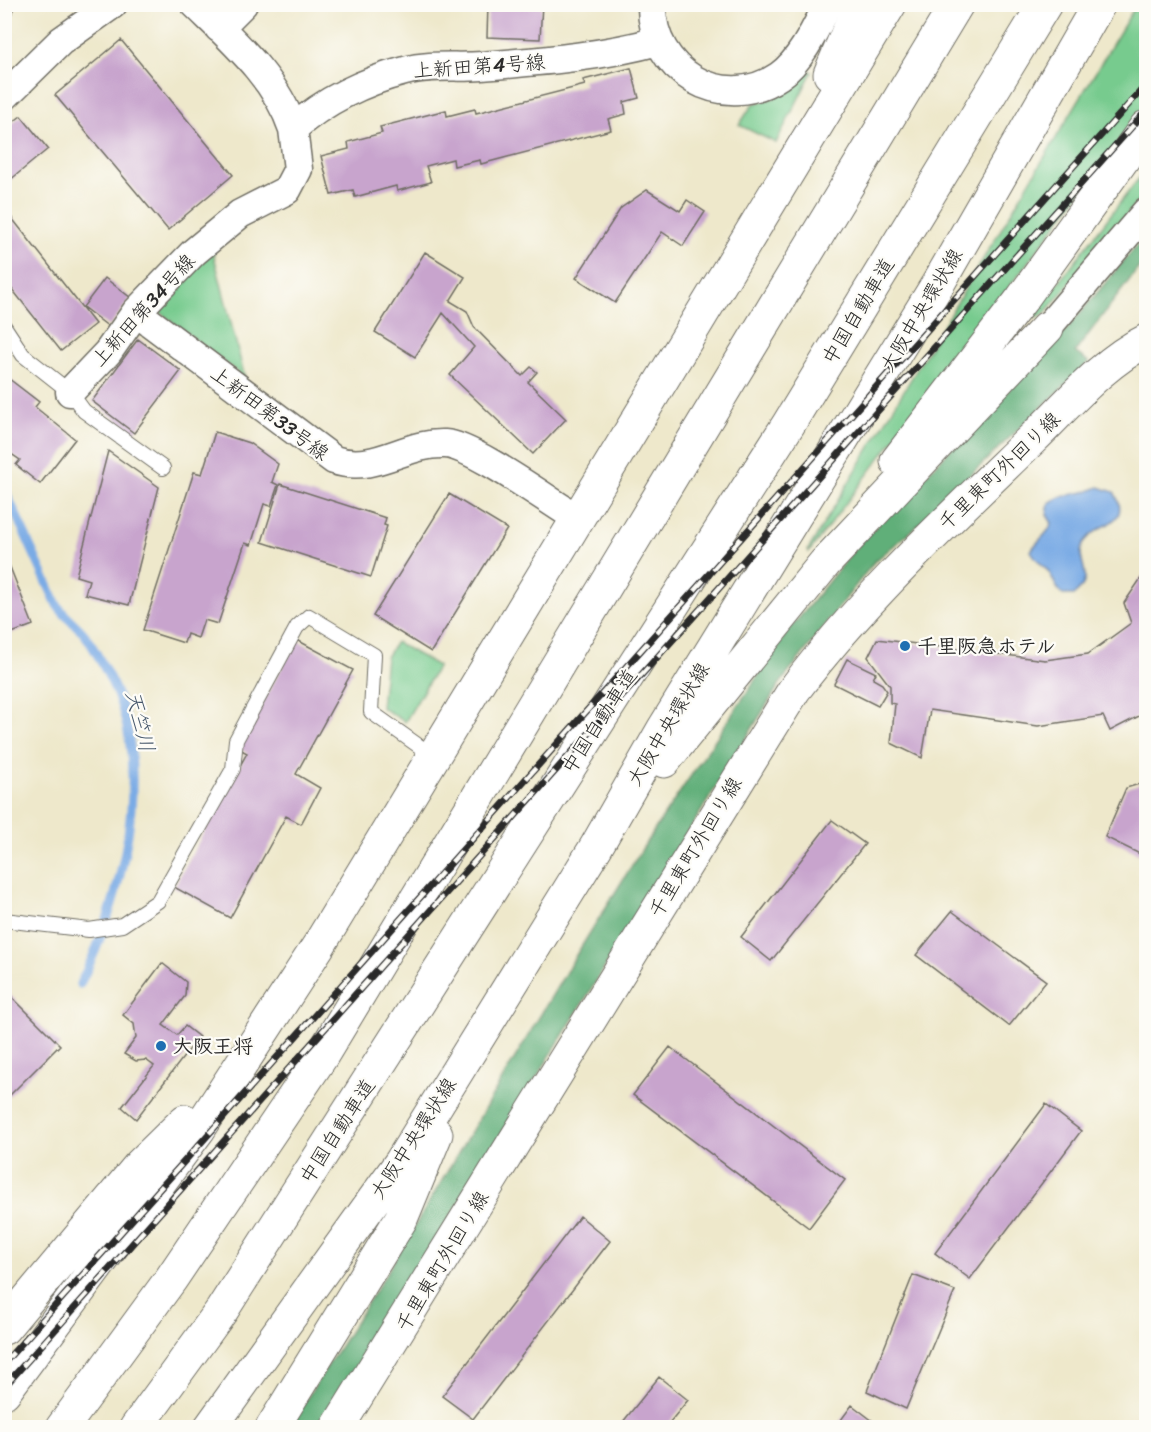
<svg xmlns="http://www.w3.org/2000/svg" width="1151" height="1432" viewBox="0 0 1151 1432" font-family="Sriracha,'Klee One',sans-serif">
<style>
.green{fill:#77cb8e;stroke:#517b5c;stroke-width:1.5}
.forest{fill:#61af79;stroke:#466d52;stroke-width:1.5}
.water{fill:#7aabe5;stroke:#526b88;stroke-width:1.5}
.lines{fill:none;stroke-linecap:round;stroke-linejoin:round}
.stream{stroke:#7aabe5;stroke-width:9}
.building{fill:#c8a4cd}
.lane-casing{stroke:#6f6d63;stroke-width:16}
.street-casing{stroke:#6f6d63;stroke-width:31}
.secondary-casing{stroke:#6f6d63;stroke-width:35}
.primary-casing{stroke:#6f6d63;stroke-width:35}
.highway-casing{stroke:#6f6d63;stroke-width:35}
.lane{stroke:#fff;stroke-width:14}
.street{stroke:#fff;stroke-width:28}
.secondary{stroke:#fff;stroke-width:33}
.primary{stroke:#fff;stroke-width:33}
.highway{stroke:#fff;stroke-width:33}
.rail-casing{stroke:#2b2b2b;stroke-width:7}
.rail{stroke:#fdfcf7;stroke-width:4.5;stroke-dasharray:14;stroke-linecap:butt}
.poi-dot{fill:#1f6fb2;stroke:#fdfcf7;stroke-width:2}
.labels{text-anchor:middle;stroke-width:4.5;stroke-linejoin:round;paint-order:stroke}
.street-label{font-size:20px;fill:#2b2b2b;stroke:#fdfcf7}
.poi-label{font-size:20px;font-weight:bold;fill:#2b2b2b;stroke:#fdfcf7;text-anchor:start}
.water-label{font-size:21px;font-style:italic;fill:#47586c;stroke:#fdfcf7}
</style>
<rect width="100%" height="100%" fill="#fdfcf7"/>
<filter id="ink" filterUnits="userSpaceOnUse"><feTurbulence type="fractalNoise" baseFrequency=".0167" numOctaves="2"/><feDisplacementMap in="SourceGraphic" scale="12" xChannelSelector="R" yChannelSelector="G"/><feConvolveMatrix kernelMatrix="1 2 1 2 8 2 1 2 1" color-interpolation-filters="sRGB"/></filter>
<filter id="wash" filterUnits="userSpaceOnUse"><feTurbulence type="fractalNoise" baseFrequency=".008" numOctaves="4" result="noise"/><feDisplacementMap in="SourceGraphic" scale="24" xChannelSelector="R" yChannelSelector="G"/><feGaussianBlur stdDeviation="1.35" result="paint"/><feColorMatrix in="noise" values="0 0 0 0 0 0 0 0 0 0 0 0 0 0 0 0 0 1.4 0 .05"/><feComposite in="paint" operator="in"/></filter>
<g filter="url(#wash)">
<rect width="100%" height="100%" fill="#eee8cb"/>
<path class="green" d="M 1136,5 L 1146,5 L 1146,106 L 809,552 L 808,550 Z
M 809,71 L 812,72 L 776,143 L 739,125 L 753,104 L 774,98 Z
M 1146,169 L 1146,192 L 1044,314 L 1036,318 L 1035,313 Z
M 212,248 L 245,378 L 161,313 L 160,301 Z
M 396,642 L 438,666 L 405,722 L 381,707 L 386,657 Z"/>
<path class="forest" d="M 1146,234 L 1146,258 L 1075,352 L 1089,362 L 914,529 L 874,562 L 779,685 L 321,1427 L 288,1428 L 391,1266 L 578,952 L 649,838 L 786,634 L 858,545 L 1061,336 Z"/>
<path class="water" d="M 1099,487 L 1114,492 C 1133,524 1100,522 1086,540 C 1070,560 1100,574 1074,595 L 1063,595 C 1053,585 1053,576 1047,570 C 1041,563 1036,560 1031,551 C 1037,540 1048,535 1052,523 L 1047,515 L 1049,503 C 1065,492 1080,496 1099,487 Z"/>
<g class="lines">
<path class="stream" d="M 4,488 L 57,605 C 65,617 76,624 85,635 C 95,649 104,667 112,683 C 155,771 122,901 80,984"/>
</g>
<g id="blocks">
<path class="building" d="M 4,4 L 15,4 L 9,21 L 4,20 Z
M 488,4 L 542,4 L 540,39 L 487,37 Z
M 121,40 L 233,175 L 168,230 L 55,95 Z
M 631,68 L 639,98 L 624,102 L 626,114 L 608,119 L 611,130 L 481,164 L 480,160 L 454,166 L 453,159 L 426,166 L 431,182 L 397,191 L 396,186 L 355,197 L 353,190 L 331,195 L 321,156 L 349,149 L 348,142 L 382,133 L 380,127 L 446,110 L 447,116 L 475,109 L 476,113 L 585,85 L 583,80 Z
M 21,116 L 48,149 L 4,185 L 4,129 Z
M 647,190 L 680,211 L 687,200 L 705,212 L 683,246 L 662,232 L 615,303 L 576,278 L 621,208 Z
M 4,208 L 95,324 L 61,351 L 4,279 Z
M 425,252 L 465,277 L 450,301 L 467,311 L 474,327 L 522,376 L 531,367 L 537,372 L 528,382 L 566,419 L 533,454 L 450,375 L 474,347 L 443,313 L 415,357 L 375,332 Z
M 105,278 L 131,298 L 109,327 L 83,307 Z
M 138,339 L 181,371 L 134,433 L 92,401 Z
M 4,375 L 39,402 L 35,407 L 75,439 L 40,484 L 16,465 L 20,460 L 4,449 Z
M 215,432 L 249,443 L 278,464 L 272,482 L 278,485 L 271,506 L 264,504 L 251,545 L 245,543 L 218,624 L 204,620 L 198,638 L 187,634 L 184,643 L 143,630 L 194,472 L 202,474 Z
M 108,451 L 159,487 L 129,605 L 85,594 L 89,580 L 76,576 Z
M 280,484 L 386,518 L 384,525 L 387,526 L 371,577 L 262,542 Z
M 449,494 L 507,529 L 431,652 L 373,616 Z
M 4,552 L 33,625 L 4,636 Z
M 1146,571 L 1145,713 L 1110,731 L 1103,716 L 1038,726 L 930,710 L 922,758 L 891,743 L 895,704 L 890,703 L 890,686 L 868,657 L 877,639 L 1045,660 L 1088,654 L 1131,623 L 1124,603 Z
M 297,640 L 353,670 L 296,774 L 320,788 L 301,824 L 286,816 L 230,918 L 174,887 L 247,753 L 238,748 Z
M 847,659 L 876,673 L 873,679 L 882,684 L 887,691 L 878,706 L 834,684 Z
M 1146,782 L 1146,857 L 1105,837 L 1126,788 Z
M 832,820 L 865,844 L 771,961 L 741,937 Z
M 952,911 L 1046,981 L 1009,1026 L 916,955 Z
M 162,963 L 186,982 L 185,996 L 163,1025 L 177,1035 L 185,1026 L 199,1037 L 136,1119 L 122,1107 L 154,1066 L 146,1060 L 136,1061 L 124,1054 L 136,1038 L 134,1024 L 123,1015 Z
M 4,989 L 60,1045 L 4,1101 Z
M 670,1047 L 845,1180 L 809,1228 L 633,1095 Z
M 1046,1104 L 1081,1131 L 970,1279 L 935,1253 Z
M 580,1216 L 610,1241 L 473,1419 L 442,1396 Z
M 913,1275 L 955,1291 L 906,1409 L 867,1391 Z
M 659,1377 L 688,1400 L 665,1428 L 618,1428 Z
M 852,1405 L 882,1428 L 835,1428 Z"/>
</g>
</g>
<g filter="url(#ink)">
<use href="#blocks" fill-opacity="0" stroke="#6f6d63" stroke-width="1.5"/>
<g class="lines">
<g class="lane-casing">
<path id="lane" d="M 4,326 L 23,355 L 70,392 L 84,411 L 163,468
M 4,920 L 89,930 L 122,925 L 158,901 L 233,769 L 236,740 L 297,627 L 309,616 L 374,655 L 371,712 L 433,756"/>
</g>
<g class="street-casing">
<path id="street" d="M 195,4 C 233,41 276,78 293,129 C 323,101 365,81 405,71 C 430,64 457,68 482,66 C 542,61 600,57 658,41
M 652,4 C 650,71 723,114 779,76 C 801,61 816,28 828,4
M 219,28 L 243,4
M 4,97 L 61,41 L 113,4
M 136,312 L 334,460 C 375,474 405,442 445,444 C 472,445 550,502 577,518
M 1047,328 L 1146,212
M 70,392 L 108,352 L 136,312 L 194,252 L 240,214 L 287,190 L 298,169 L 293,129"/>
</g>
<g class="secondary-casing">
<path id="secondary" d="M 337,1428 L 794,690 C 863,599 947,521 1029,442 C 1065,408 1101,363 1146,341"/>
</g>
<g class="primary-casing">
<path id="primary" d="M 830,74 L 860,4
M 897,461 L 1022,299 L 1146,127
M 664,761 L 825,563 L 1047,328
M 4,1328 L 140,1165 L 185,1121
M 4,1392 L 199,1129 L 319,945 L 890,4
M 210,1428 L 401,1162 L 596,847 L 663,730 L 939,282 L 1099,4
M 272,1428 L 401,1219 L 436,1134"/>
</g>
<g class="highway-casing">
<path id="highway" d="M 62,1428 L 171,1279 L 321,1057 L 957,4
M 136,1428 L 222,1310 L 788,425 L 1045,4"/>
</g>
<use href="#lane" class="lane"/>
<use href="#street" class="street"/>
<use href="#secondary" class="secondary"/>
<use href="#primary" class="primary"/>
<use href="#highway" class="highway"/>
<g class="rail-casing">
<path id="rail" d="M 4,1363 L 1146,85
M 4,1387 L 1146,111"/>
</g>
<use href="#rail" class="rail"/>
</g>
</g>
<g class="poi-dot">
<circle cx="905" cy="646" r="6"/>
<circle cx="161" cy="1046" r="6"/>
</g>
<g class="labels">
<g class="street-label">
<text transform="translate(479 66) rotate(-4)" y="7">上新田第4号線</text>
<text transform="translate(143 310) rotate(-48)" y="7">上新田第34号線</text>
<text transform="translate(921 310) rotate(-59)" y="7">大阪中央環状線</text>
<text transform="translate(858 311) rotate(-59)" y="7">中国自動車道</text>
<text transform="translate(270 413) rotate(37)" y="7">上新田第33号線</text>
<text transform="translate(999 471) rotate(-44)" y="7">千里東町外回り線</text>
<text transform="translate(599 721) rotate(-57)" y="7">中国自動車道</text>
<text transform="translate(668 724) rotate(-59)" y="7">大阪中央環状線</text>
<text transform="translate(695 847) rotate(-59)" y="7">千里東町外回り線</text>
<text transform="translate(337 1131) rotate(-57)" y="7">中国自動車道</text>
<text transform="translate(413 1138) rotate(-57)" y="7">大阪中央環状線</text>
<text transform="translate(442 1261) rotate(-59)" y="7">千里東町外回り線</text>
</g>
<g class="poi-label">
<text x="917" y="653">千里阪急ホテル</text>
<text x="173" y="1053">大阪王将</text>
</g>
<g class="water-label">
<text transform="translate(140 721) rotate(76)" y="7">天竺川</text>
</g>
</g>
<rect width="1151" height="1432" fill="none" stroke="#fdfcf7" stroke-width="24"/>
</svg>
